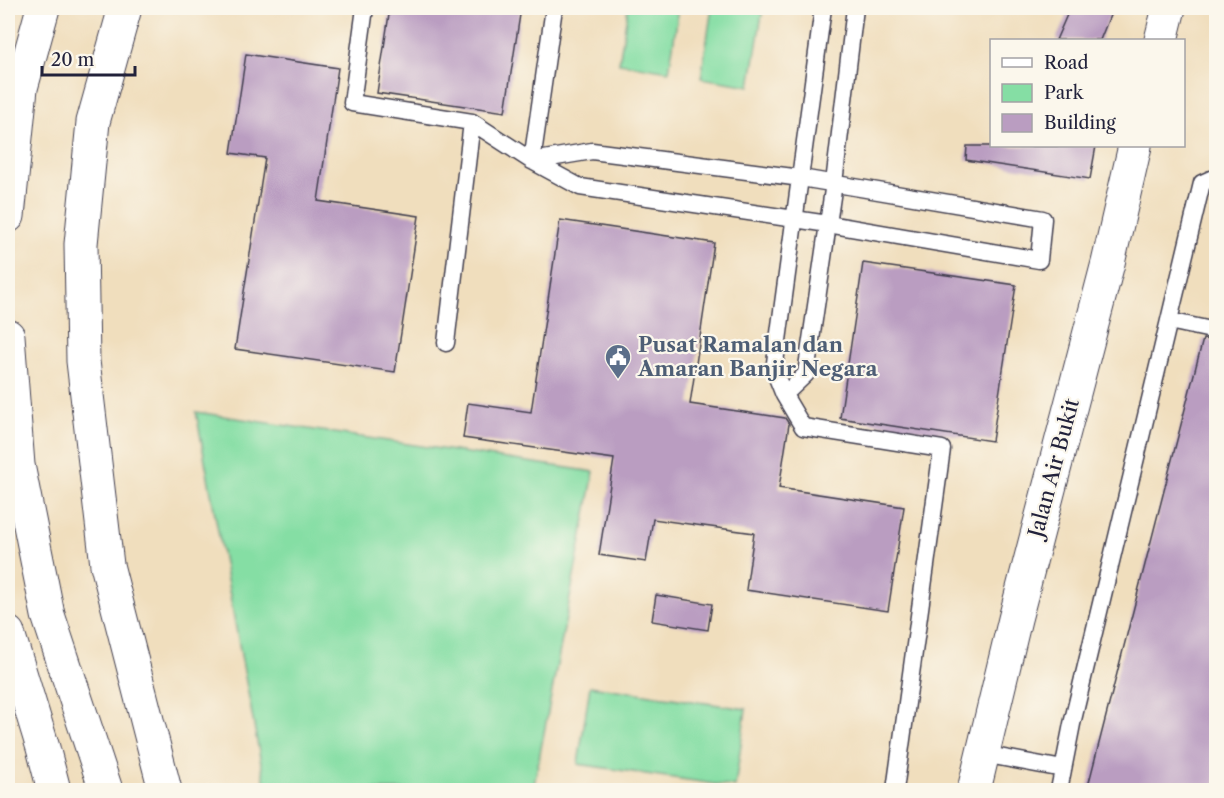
<svg xmlns="http://www.w3.org/2000/svg" width="1224" height="798" viewBox="0 0 1224 798" font-family="'Libre Caslon Text',serif">
<style>
.green{fill:#85dea4;stroke:#548070;stroke-width:1.5}
.building{fill:#ba9dc1}
.lines{fill:none;stroke-linecap:round;stroke-linejoin:round}
.lane-casing{stroke:#413e4e;stroke-width:19}
.street-casing{stroke:#413e4e;stroke-width:35}
.secondary-casing{stroke:#413e4e;stroke-width:35}
.highway-casing{stroke:#413e4e;stroke-width:35}
.lane{stroke:#fff;stroke-width:16}
.street{stroke:#fff;stroke-width:33}
.secondary{stroke:#fff;stroke-width:33}
.highway{stroke:#fff;stroke-width:33}
.labels{text-anchor:middle;stroke-width:4.5;stroke-linejoin:round;paint-order:stroke}
.service-label{font-size:21px;font-weight:bold;fill:#4e5e75;stroke:#fbf7ec;text-anchor:start}
.street-label{font-size:21px;fill:#22223b;stroke:#fbf7ec}
</style>
<rect width="100%" height="100%" fill="#fbf7ec"/>
<filter id="ink" filterUnits="userSpaceOnUse"><feTurbulence type="fractalNoise" baseFrequency=".0167" numOctaves="2"/><feDisplacementMap in="SourceGraphic" scale="12" xChannelSelector="R" yChannelSelector="G"/><feConvolveMatrix kernelMatrix="1 2 1 2 8 2 1 2 1" color-interpolation-filters="sRGB"/></filter>
<filter id="wash" filterUnits="userSpaceOnUse"><feTurbulence type="fractalNoise" baseFrequency=".008" numOctaves="4" result="noise"/><feDisplacementMap in="SourceGraphic" scale="24" xChannelSelector="R" yChannelSelector="G"/><feGaussianBlur stdDeviation="1.35" result="paint"/><feColorMatrix in="noise" values="0 0 0 0 0 0 0 0 0 0 0 0 0 0 0 0 0 1.4 0 .05"/><feComposite in="paint" operator="in"/></filter>
<g filter="url(#wash)">
<rect width="100%" height="100%" fill="#f0debd"/>
<path class="green" d="M 628,8 L 679,8 L 669,71 L 619,63 Z
M 712,8 L 763,8 L 750,86 L 701,78 Z
M 196,412 L 594,472 L 533,790 L 266,790 Z
M 590,686 L 746,709 L 735,787 L 578,764 Z"/>
<g id="blocks">
<path class="building" d="M 390,8 L 521,8 L 505,112 L 377,93 Z
M 1070,8 L 1113,8 L 1100,40 L 1056,40 Z
M 246,54 L 338,68 L 318,201 L 419,216 L 395,372 L 235,349 L 265,158 L 231,153 Z
M 967,146 L 1096,146 L 1090,179 L 966,160 Z
M 560,220 L 714,243 L 690,404 L 785,418 L 789,424 L 779,488 L 904,507 L 888,611 L 746,590 L 754,533 L 653,519 L 646,562 L 599,555 L 614,459 L 463,438 L 468,403 L 531,412 Z
M 863,263 L 1016,285 L 992,441 L 840,418 Z
M 1203,339 L 1216,341 L 1216,790 L 1087,790 Z
M 656,595 L 712,604 L 708,630 L 652,621 Z"/>
</g>
</g>
<g filter="url(#ink)">
<use href="#blocks" fill-opacity="0" stroke="#413e4e" stroke-width="1.5"/>
<g class="lines">
<g class="lane-casing">
<path id="lane" d="M 365,8 L 352,103 L 472,122 L 532,161 L 580,187 L 828,224 L 1039,260 L 1043,219 L 801,178 L 592,151 L 532,161
M 823,8 L 774,370 L 784,395 L 806,374 L 834,183 L 855,8
M 532,161 L 554,8
M 1169,321 L 1216,331
M 446,343 L 472,122
M 784,395 L 803,427 L 942,449 L 895,790
M 983,754 L 1063,769
M 1059,790 L 1072,724 L 1202,183 L 1211,179 L 1216,180"/>
</g>
<g class="street-casing">
<path id="street" d="M 1161,40 L 1169,8
M 974,790 L 1015,619 L 1108,263 L 1135,146"/>
</g>
<g class="secondary-casing">
<path id="secondary" d="M 125,8 L 93,122 L 81,244 L 83,361 L 107,565 L 165,790"/>
</g>
<g class="highway-casing">
<path id="highway" d="M 8,216 L 21,88 L 43,8
M 8,336 L 18,465 L 48,615 L 106,790
M 8,633 L 43,748 L 54,790"/>
</g>
<use href="#lane" class="lane"/>
<use href="#street" class="street"/>
<use href="#secondary" class="secondary"/>
<use href="#highway" class="highway"/>
</g>
</g>
<defs>
<g id="civic-pin" transform="scale(1.35)"><path d="M0 17L-7.5 6A9.5 9.5 0 1 1 7.5 6Z" fill="#5c6f8a" stroke="#fbf7ec"/><path d="M-.6-6.5H3V-4.5H.6V-3L4-1V1h2V6H-6V1h2V-1L-.6-3ZM-1.2 2.5V6h2.4V2.5Z" fill="#fff"/></g>
</defs>
<g fill-rule="evenodd">
<use href="#civic-pin" x="618" y="357"/>
</g>
<g class="labels">
<g class="service-label">
<text x="638" y="352">Pusat Ramalan dan<tspan x="638" dy="24">Amaran Banjir Negara</tspan></text>
</g>
<g class="street-label">
<text transform="translate(1054 468) rotate(-75)" y="7">Jalan Air Bukit</text>
</g>
</g>
<rect width="1224" height="798" fill="none" stroke="#fbf7ec" stroke-width="30"/>
<rect x="990" y="39" width="195" height="108" fill="#fbf7ec" stroke="#a4a2a5" stroke-width="1.5"/>
<rect x="1002" y="58" width="30" height="9" fill="#ffffff" stroke="#a4a2a5" stroke-width="1.5"/>
<text x="1044" y="69" font-size="18" fill="#22223b">Road</text>
<rect x="1002" y="84" width="30" height="18" fill="#85dea4" stroke="#a4a2a5" stroke-width="1.5"/>
<text x="1044" y="99" font-size="18" fill="#22223b">Park</text>
<rect x="1002" y="114" width="30" height="18" fill="#ba9dc1" stroke="#a4a2a5" stroke-width="1.5"/>
<text x="1044" y="129" font-size="18" fill="#22223b">Building</text>
<path d="M42 66v9h93v-9" fill="none" stroke="#22223b" stroke-width="3"/>
<text x="51" y="66" font-size="18" fill="#22223b" stroke="#fbf7ec" stroke-width="4.5" paint-order="stroke">20 m</text>
</svg>
